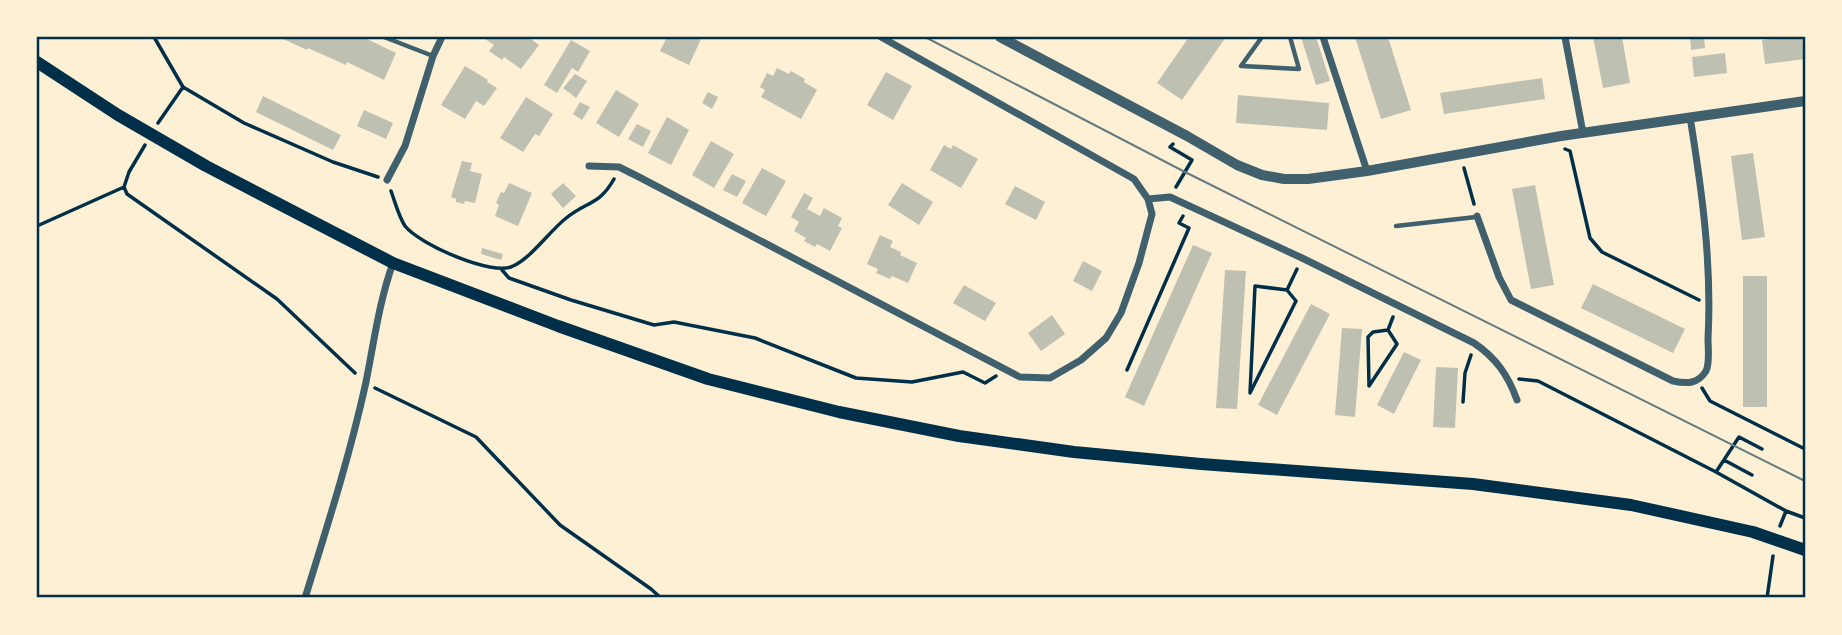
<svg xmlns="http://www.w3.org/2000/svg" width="1842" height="635" viewBox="0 0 1842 635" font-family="Bitter,serif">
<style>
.building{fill:#bec0b2}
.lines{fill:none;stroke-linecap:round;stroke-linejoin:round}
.path{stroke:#003049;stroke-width:3.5}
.service{stroke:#3f606c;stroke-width:4.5}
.minor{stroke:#3f606c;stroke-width:7}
.tertiary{stroke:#3f606c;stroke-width:10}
.secondary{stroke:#003049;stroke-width:12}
.tram{stroke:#657d81;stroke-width:2}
.neatline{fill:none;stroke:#003049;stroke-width:2.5}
</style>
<rect width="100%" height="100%" fill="#fdf0d5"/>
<path class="building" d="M 279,37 L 363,37 L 396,53 L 384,80 L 347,62 L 346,65 L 308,48 L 307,50 Z
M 482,37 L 528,37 L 539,45 L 521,69 L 504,57 L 502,60 L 489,51 L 494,45 Z
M 667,37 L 702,37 L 689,65 L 660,51 Z
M 1189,37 L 1226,37 L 1182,100 L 1157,83 Z
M 1301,37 L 1316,37 L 1330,81 L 1316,85 Z
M 1355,37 L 1388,37 L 1411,110 L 1381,119 Z
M 1593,37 L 1622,37 L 1630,83 L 1603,88 Z
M 1690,37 L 1704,37 L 1705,48 L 1691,50 Z
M 1789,37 L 1802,37 L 1805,59 L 1765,64 L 1762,40 Z
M 571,40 L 590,51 L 578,72 L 572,68 L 557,93 L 544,85 Z
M 1725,53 L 1727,73 L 1694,77 L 1692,57 Z
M 465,66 L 488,80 L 487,82 L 497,88 L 484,106 L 476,101 L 465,119 L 441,105 Z
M 777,68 L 789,74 L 791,71 L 805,79 L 804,82 L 817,90 L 801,119 L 761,97 L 765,90 L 760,87 L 767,73 L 773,76 Z
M 886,72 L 912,86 L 893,120 L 867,105 Z
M 575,74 L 587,81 L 576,98 L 563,88 Z
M 1542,78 L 1545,99 L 1444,114 L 1440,93 Z
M 616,90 L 639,104 L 619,137 L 596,123 Z
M 708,92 L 718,97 L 712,109 L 702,103 Z
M 1238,95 L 1329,103 L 1327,130 L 1236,123 Z
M 263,96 L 341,135 L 333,150 L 256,112 Z
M 526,97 L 553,114 L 539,136 L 535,134 L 523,152 L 500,138 Z
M 580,102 L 590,107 L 582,120 L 573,114 Z
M 364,110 L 393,123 L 386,139 L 357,126 Z
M 667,117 L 689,130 L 671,165 L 648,153 Z
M 637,124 L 651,131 L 643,147 L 628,139 Z
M 711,141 L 734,154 L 714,188 L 692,175 Z
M 944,145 L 951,149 L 953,145 L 978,159 L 961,188 L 930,170 Z
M 1753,153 L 1765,237 L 1742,240 L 1731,156 Z
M 462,161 L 472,163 L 470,171 L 482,174 L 475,203 L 465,201 L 464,204 L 456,202 L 456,199 L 451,197 Z
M 762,168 L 786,181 L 766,216 L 742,203 Z
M 732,174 L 746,181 L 737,197 L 723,190 Z
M 509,183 L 532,193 L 518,226 L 495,216 L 499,205 L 496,203 L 501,192 L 504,193 Z
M 563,183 L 576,196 L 563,208 L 551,194 Z
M 902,183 L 933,202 L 919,225 L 888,205 Z
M 1535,185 L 1554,285 L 1531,289 L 1512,189 Z
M 1015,186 L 1045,202 L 1036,220 L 1005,204 Z
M 804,193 L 813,198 L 807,209 L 820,216 L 824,208 L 842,218 L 838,226 L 842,228 L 830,251 L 817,244 L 815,247 L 804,241 L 806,238 L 794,231 L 799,222 L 791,217 Z
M 880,235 L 893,241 L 890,247 L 901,252 L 900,255 L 917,263 L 908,283 L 892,276 L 890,279 L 876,273 L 878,269 L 867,264 Z
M 1193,245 L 1212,253 L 1144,406 L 1125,397 Z
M 482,248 L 503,254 L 501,260 L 481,254 Z
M 1083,261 L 1102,271 L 1092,291 L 1073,281 Z
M 1225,270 L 1246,271 L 1237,409 L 1216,408 Z
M 1743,276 L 1767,276 L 1767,407 L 1743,407 Z
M 1593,284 L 1685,329 L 1673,353 L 1581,308 Z
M 964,285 L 996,303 L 985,321 L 953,303 Z
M 1311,304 L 1330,314 L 1277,415 L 1258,405 Z
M 1052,315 L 1065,334 L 1041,351 L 1028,333 Z
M 1342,328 L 1362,329 L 1355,417 L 1335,415 Z
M 1404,352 L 1421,360 L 1394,414 L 1377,405 Z
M 1436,367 L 1458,368 L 1455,428 L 1433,427 Z"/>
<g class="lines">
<path class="path" d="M 154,37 L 183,87 L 244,123 L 333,162 L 378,177
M 158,123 L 183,87
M 1173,144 L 1170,147 L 1192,160 L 1176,187
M 145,145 L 129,172 L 124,187 L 127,194 L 277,299 L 355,373
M 1565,149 L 1570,151 L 1590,238 L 1602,252 L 1699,300
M 1464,168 L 1474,204
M 391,191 C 395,202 399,217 405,226 C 419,244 493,277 513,266 C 531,258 549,232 565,219 C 586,201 599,206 614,179
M 37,226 L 124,187
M 502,270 L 509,278 L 571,300 L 654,325 L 674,322 L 755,338 L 856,378 L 912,382 L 963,372 L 985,383 L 996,376
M 1287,290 L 1255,286 L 1250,393 L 1296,301 L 1287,290 L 1297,269
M 1388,330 L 1373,332 L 1368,337 L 1369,386 L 1397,344 L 1388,330 L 1393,317
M 1127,370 L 1189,228 L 1179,223 L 1183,216
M 1519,379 L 1538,381 L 1716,472 L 1786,511
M 375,388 L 476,437 L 560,525 L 651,589 L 661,598
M 1702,388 L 1710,401 L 1805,449
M 1463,402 L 1465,373 L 1471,355
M 1724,460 L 1752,475
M 1716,472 L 1739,437 L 1762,449
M 1780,526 L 1786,511 L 1805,518
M 1767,598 L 1773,556"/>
<path class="service" d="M 384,37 L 433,56
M 1262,37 L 1241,66 L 1299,69 L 1290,37
M 1396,226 L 1476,217"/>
<path class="minor" d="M 1323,37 L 1367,171
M 1565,37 L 1583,133
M 589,166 L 619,167 L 639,177 L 1020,377 L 1050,378 L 1081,360 L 1106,338 L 1121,313 L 1139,263 L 1152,214 L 1148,199 L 1134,179 L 881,37
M 387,180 L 405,146 L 433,56 L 442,37
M 1148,199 L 1170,197 L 1302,258 L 1474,343 C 1496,358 1508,375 1517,400
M 1477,216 L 1499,277 L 1511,300 L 1673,381 C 1687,384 1698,384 1706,371 C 1710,363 1708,348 1708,339 C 1712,263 1702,191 1690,117
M 305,598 C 327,527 350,455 366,382 C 374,342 379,302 393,263"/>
<path class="tertiary" d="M 1000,37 L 1187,136 L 1237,165 L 1262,175 L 1284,179 L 1308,179 L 1367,171 L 1561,136 L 1805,101"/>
<path class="secondary" d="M 37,62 L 118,115 L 206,166 L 393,263 L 558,326 L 708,379 L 839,412 L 959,436 L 1074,452 L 1201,464 L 1473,484 L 1631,505 L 1753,532 L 1805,550"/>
<path class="tram" d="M 925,37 L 1185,172 L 1805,481"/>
</g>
<rect width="1842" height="635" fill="none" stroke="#fdf0d5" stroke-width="77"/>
<rect x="38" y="38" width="1766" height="558" class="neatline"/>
</svg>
